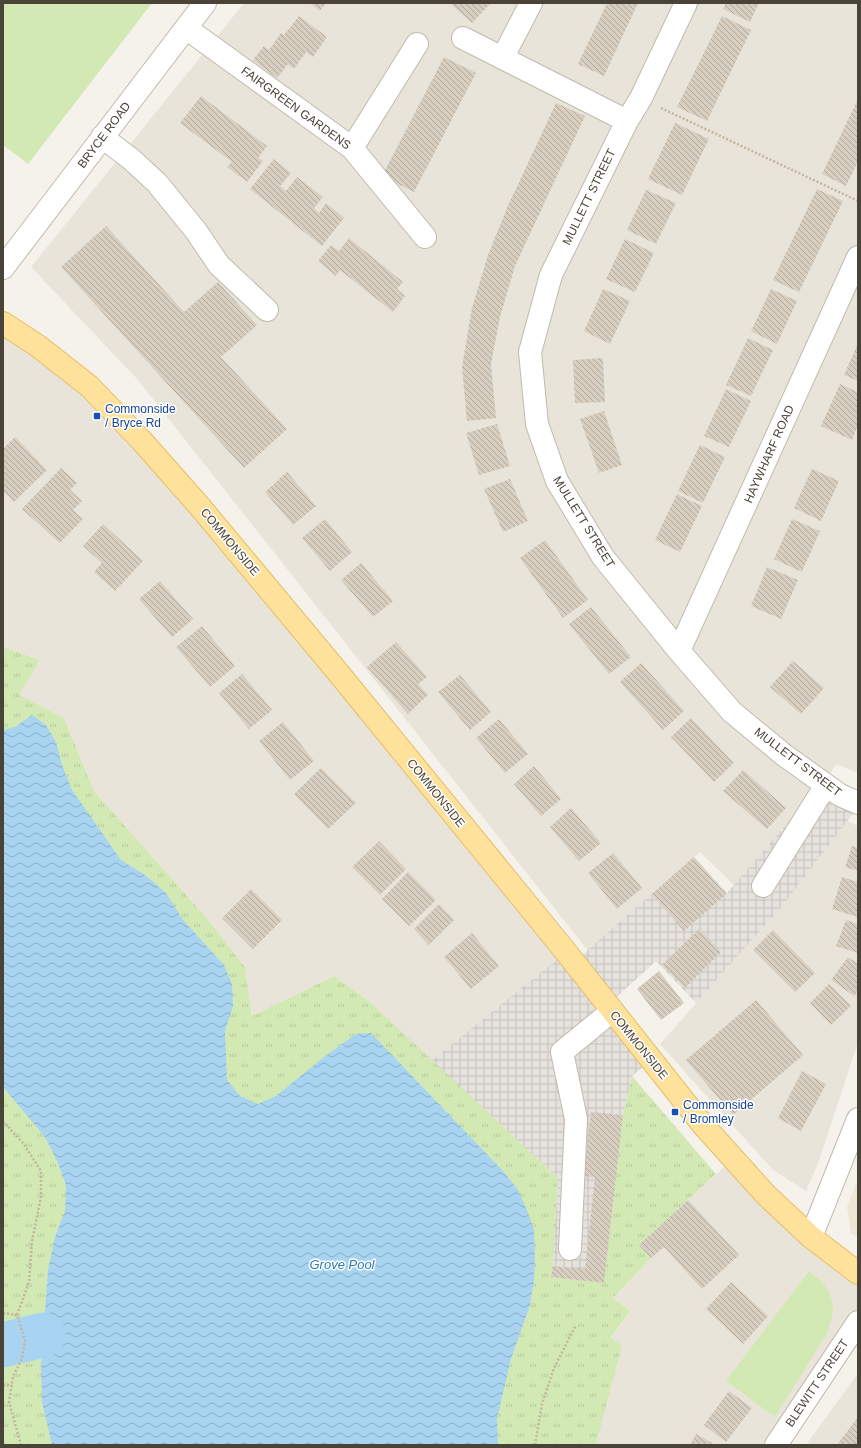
<svg xmlns="http://www.w3.org/2000/svg" width="861" height="1448" viewBox="0 0 861 1448" font-family="Helvetica,sans-serif">
<style>
.residential{fill:#e9e4d9}
.industrial{fill:url(#industrial-grid)}
.education{fill:#eee7d5}
.green{fill:#d2e9b4}
.park{fill:url(#park-tufts)}
.water{fill:url(#water-waves)}
.lines{fill:none;stroke-linecap:round;stroke-linejoin:round}
.river{stroke:#a8d4f1;stroke-width:45}
.building{fill:url(#building-back-hatch)}
.minor-casing{stroke:#c1baad;stroke-width:24}
.major-casing{stroke:#e5be69;stroke-width:24}
.path{stroke:#c3b59e;stroke-width:2.5;stroke-dasharray:2 2;stroke-linecap:butt}
.minor{stroke:#fff;stroke-width:22}
.major{stroke:#fee19b;stroke-width:22}
.transit-dot{fill:#1a4fb4;stroke:#fff;stroke-width:1.5}
.labels{text-anchor:middle;stroke-width:3;stroke-linejoin:round;paint-order:stroke}
.street-label{font-size:12px;fill:#4a4338;stroke:#fff}
.transit-label{font-size:12px;fill:#164399;stroke:#fff;text-anchor:start}
.water-label{font-size:13px;font-style:italic;fill:#2e7aaf;stroke:#fff}
</style>
<defs>
<pattern id="industrial-grid" width="8" height="8" patternUnits="userSpaceOnUse"><rect width="8" height="8" fill="#e5e1dc"/><path d="M0 4h8M4 0v8" fill="none" stroke="#c6c2be"/></pattern>
<pattern id="park-tufts" width="24" height="20" patternUnits="userSpaceOnUse"><rect width="24" height="20" fill="#d2e9b4"/><path d="M3 7l-1-3M5 7V3M7 7l1-3M15 17l-1-3M17 17v-4M19 17l1-3" fill="none" stroke="#b6c99c"/></pattern>
<pattern id="water-waves" width="16" height="10" patternUnits="userSpaceOnUse"><rect width="16" height="10" fill="#a8d4f1"/><path d="M0 5q4-4 8 0t8 0" fill="none" stroke="#8baec4"/></pattern>
<pattern id="building-back-hatch" width="6" height="6" patternUnits="userSpaceOnUse"><rect width="6" height="6" fill="#d7cec0"/><path d="M-1 5l2 2M0 0l6 6M5-1l2 2" fill="none" stroke="#b0a99d"/></pattern>
</defs>
<rect width="100%" height="100%" fill="#f5f2eb"/>
<path class="residential" d="M 244,3 L 858,3 L 858,773 L 837,764 L 740,891 L 700,852 L 589,952 L 138,380 L 31,267 Z
M 3,323 L 89,386 L 566,952 L 431,1061 L 369,1001 L 334,976 L 252,1016 L 245,967 L 205,916 L 94,791 L 64,718 L 19,695 L 40,660 L 3,647 Z
M 847,821 L 858,826 L 858,1042 L 819,1161 L 806,1191 L 773,1170 L 660,1044 L 783,905 Z
M 733,1159 L 858,1273 L 858,1322 L 776,1445 L 596,1445 L 622,1346 L 611,1339 L 630,1311 L 613,1298 L 651,1258 L 639,1245 Z
M 858,1373 L 858,1445 L 806,1445 Z"/>
<path class="industrial" d="M 822,783 L 858,807 L 783,905 L 696,1003 L 656,961 L 608,1005 L 652,1060 L 632,1076 L 623,1115 L 604,1283 L 551,1277 L 558,1178 L 431,1061 L 566,952 L 574,962 L 694,857 L 727,893 Z"/>
<path class="education" d="M 858,1179 L 858,1238 L 851,1233 L 847,1207 Z"/>
<path class="green" d="M 3,3 L 152,3 L 28,164 L 3,145 Z
M 809,1271 L 822,1282 L 830,1294 L 833,1307 L 832,1318 L 826,1335 L 775,1417 L 726,1381 Z"/>
<path class="park" d="M 3,647 L 40,660 L 19,695 L 64,718 L 94,791 L 205,916 L 245,967 L 252,1016 L 334,976 L 369,1001 L 558,1178 L 552,1277 L 604,1283 L 623,1115 L 632,1076 L 716,1174 L 639,1245 L 651,1258 L 613,1298 L 630,1311 L 611,1338 L 622,1346 L 596,1445 L 3,1445 Z"/>
<path class="water" d="M 32,715 L 46,725 L 56,742 L 62,765 L 72,790 L 121,860 L 145,875 L 166,893 L 183,920 L 224,965 L 232,984 L 233,1006 L 225,1031 L 227,1080 L 240,1096 L 258,1104 L 276,1096 L 324,1057 L 356,1034 L 371,1033 L 503,1171 L 518,1190 L 527,1210 L 534,1230 L 535,1258 L 534,1280 L 530,1305 L 511,1359 L 497,1419 L 498,1445 L 52,1445 L 42,1402 L 41,1366 L 48,1270 L 55,1237 L 65,1211 L 66,1185 L 58,1163 L 45,1137 L 3,1087 L 3,730 L 15,727 Z"/>
<g class="lines">
<path class="river" d="M 3,1345 L 43,1335"/>
</g>
<path class="building" d="M 310,3 L 326,3 L 320,11 Z
M 450,3 L 491,3 L 472,23 Z
M 607,3 L 638,3 L 604,76 L 578,64 Z
M 726,3 L 759,3 L 750,22 L 723,9 Z
M 299,16 L 327,37 L 313,57 L 306,52 L 294,69 L 288,64 L 277,78 L 253,60 L 264,46 L 269,50 L 281,33 L 284,35 Z
M 722,16 L 751,30 L 707,121 L 677,107 Z
M 444,57 L 476,73 L 414,192 L 382,176 Z
M 201,96 L 267,146 L 258,158 L 263,161 L 247,182 L 227,167 L 232,162 L 180,123 Z
M 858,99 L 858,161 L 846,186 L 822,174 Z
M 556,103 L 585,116 L 515,266 L 500,317 L 491,364 L 496,418 L 467,421 L 462,367 L 472,308 L 488,255 L 507,208 Z
M 675,123 L 709,139 L 682,195 L 648,179 Z
M 274,159 L 291,173 L 280,186 L 286,191 L 297,177 L 323,197 L 314,208 L 319,213 L 326,203 L 344,218 L 322,246 L 250,189 Z
M 817,189 L 843,201 L 799,292 L 773,280 Z
M 646,190 L 676,203 L 656,244 L 627,230 Z
M 106,226 L 184,312 L 218,282 L 257,325 L 221,357 L 287,429 L 244,468 L 61,267 Z
M 349,238 L 403,282 L 397,289 L 405,296 L 393,312 L 340,270 L 336,276 L 318,261 L 331,245 L 339,251 Z
M 625,239 L 654,253 L 635,292 L 606,279 Z
M 603,289 L 630,301 L 610,344 L 584,331 Z
M 771,289 L 797,301 L 777,344 L 751,331 Z
M 748,338 L 773,350 L 751,396 L 726,385 Z
M 858,343 L 858,381 L 844,375 Z
M 603,358 L 605,402 L 575,403 L 573,360 Z
M 840,384 L 858,392 L 858,425 L 852,440 L 821,426 Z
M 726,389 L 751,401 L 729,447 L 704,436 Z
M 604,411 L 622,465 L 599,473 L 580,419 Z
M 497,424 L 510,466 L 479,475 L 466,433 Z
M 15,437 L 47,470 L 14,502 L 3,491 L 3,449 Z
M 700,445 L 725,457 L 703,503 L 678,491 Z
M 61,468 L 77,483 L 70,490 L 82,501 L 73,510 L 83,519 L 60,543 L 22,509 Z
M 812,469 L 839,481 L 821,521 L 794,508 Z
M 287,472 L 316,506 L 293,525 L 265,492 Z
M 510,479 L 528,521 L 503,532 L 484,489 Z
M 677,494 L 702,506 L 680,552 L 655,540 Z
M 325,519 L 352,552 L 330,571 L 302,538 Z
M 792,519 L 820,531 L 802,572 L 774,559 Z
M 103,524 L 143,561 L 115,591 L 94,572 L 102,563 L 83,546 Z
M 545,540 L 588,600 L 563,618 L 520,558 Z
M 361,563 L 393,601 L 373,617 L 341,580 Z
M 767,567 L 798,580 L 781,619 L 751,606 Z
M 160,581 L 193,619 L 172,637 L 139,599 Z
M 591,607 L 631,657 L 609,674 L 569,624 Z
M 202,626 L 235,666 L 210,687 L 176,647 Z
M 396,642 L 427,677 L 418,684 L 428,695 L 408,714 L 367,667 Z
M 793,661 L 824,688 L 801,714 L 770,687 Z
M 641,663 L 684,711 L 663,730 L 620,682 Z
M 242,674 L 272,710 L 249,729 L 219,693 Z
M 460,675 L 491,712 L 470,730 L 438,692 Z
M 691,718 L 734,763 L 714,782 L 671,737 Z
M 499,719 L 528,754 L 505,773 L 476,738 Z
M 283,722 L 314,761 L 290,780 L 259,741 Z
M 534,766 L 561,799 L 541,816 L 514,784 Z
M 321,768 L 356,803 L 328,829 L 294,794 Z
M 743,770 L 786,808 L 767,829 L 723,791 Z
M 571,808 L 601,843 L 579,861 L 550,827 Z
M 379,841 L 406,869 L 380,895 L 352,867 Z
M 852,846 L 858,848 L 858,871 L 845,867 Z
M 613,853 L 642,888 L 617,909 L 588,873 Z
M 694,857 L 726,894 L 684,931 L 652,894 Z
M 408,872 L 436,900 L 409,926 L 382,899 Z
M 842,877 L 858,882 L 858,917 L 832,909 Z
M 251,889 L 282,920 L 253,949 L 222,918 Z
M 439,904 L 454,920 L 429,945 L 414,929 Z
M 846,920 L 858,924 L 858,953 L 836,946 Z
M 699,929 L 721,952 L 685,988 L 662,965 Z
M 773,930 L 815,973 L 795,992 L 753,950 Z
M 472,933 L 499,966 L 471,989 L 444,957 Z
M 848,957 L 858,964 L 858,991 L 854,996 L 831,980 Z
M 659,971 L 684,1003 L 661,1020 L 637,989 Z
M 829,984 L 851,1006 L 831,1025 L 810,1003 Z
M 756,1000 L 803,1055 L 733,1115 L 686,1060 Z
M 802,1071 L 826,1084 L 801,1131 L 778,1118 Z
M 591,1112 L 623,1115 L 604,1283 L 551,1277 L 553,1266 L 585,1269 L 595,1177 L 584,1176 Z
M 688,1200 L 739,1255 L 702,1289 L 664,1247 L 651,1258 L 639,1245 Z
M 731,1282 L 768,1316 L 743,1344 L 706,1309 Z
M 729,1391 L 752,1408 L 726,1442 L 704,1425 Z
M 858,1417 L 858,1445 L 837,1445 Z
M 696,1434 L 712,1443 L 710,1445 L 690,1445 Z"/>
<g class="lines">
<g class="minor-casing">
<path id="minor" d="M 686,3 L 641,98 L 627,121 L 551,275 L 530,352 L 537,424 L 557,481 L 603,557 L 679,651 L 732,712 L 784,755 L 840,795 L 858,803
M 186,28 L 352,148 L 425,237
M 463,38 L 627,121
M 503,57 L 531,3
M 102,137 L 131,159 L 157,183 L 196,231 L 219,265 L 267,310
M 352,148 L 417,44
M 3,268 L 205,3
M 679,651 L 858,257
M 763,886 L 826,785
M 811,1237 L 858,1119
M 570,1249 L 576,1119 L 562,1052 L 612,1011
M 776,1445 L 858,1322"/>
</g>
<g class="major-casing">
<path id="major" d="M 3,323 L 38,346 L 89,386 L 142,441 L 201,508 L 336,670 L 566,952 L 703,1125 L 766,1195 L 811,1237 L 858,1273"/>
</g>
<path class="path" d="M 661,108 L 858,201
M 3,1121 L 23,1143 L 41,1171 L 41,1197 L 32,1241 L 29,1282 L 17,1315 L 25,1340 L 22,1358 L 13,1377 L 9,1402 L 21,1445
M 3,1313 L 17,1315
M 3,1385 L 12,1385
M 535,1445 L 542,1404 L 554,1368 L 576,1325"/>
<use href="#minor" class="minor"/>
<use href="#major" class="major"/>
</g>
<g class="transit-dot">
<rect x="93" y="412" width="8" height="8" rx="2"/>
<rect x="671" y="1108" width="8" height="8" rx="2"/>
</g>
<g class="labels">
<g class="street-label">
<text transform="translate(296 108) rotate(36)" y="4">FAIRGREEN GARDENS</text>
<text transform="translate(104 135) rotate(-53)" y="4">BRYCE ROAD</text>
<text transform="translate(589 197) rotate(-64)" y="4">MULLETT STREET</text>
<text transform="translate(769 454) rotate(-66)" y="4">HAYWHARF ROAD</text>
<text transform="translate(584 522) rotate(58)" y="4">MULLETT STREET</text>
<text transform="translate(230 542) rotate(50)" y="4">COMMONSIDE</text>
<text transform="translate(798 762) rotate(37)" y="4">MULLETT STREET</text>
<text transform="translate(436 793) rotate(51)" y="4">COMMONSIDE</text>
<text transform="translate(639 1045) rotate(51)" y="4">COMMONSIDE</text>
<text transform="translate(817 1383) rotate(-56)" y="4">BLEWITT STREET</text>
</g>
<g class="transit-label">
<text x="105" y="413">Commonside<tspan x="105" dy="14">/ Bryce Rd</tspan></text>
<text x="683" y="1109">Commonside<tspan x="683" dy="14">/ Bromley</tspan></text>
</g>
<g class="water-label">
<text x="342" y="1269">Grove Pool</text>
</g>
</g>
<rect width="861" height="1448" fill="none" stroke="#4a4338" stroke-width="8"/>
</svg>
